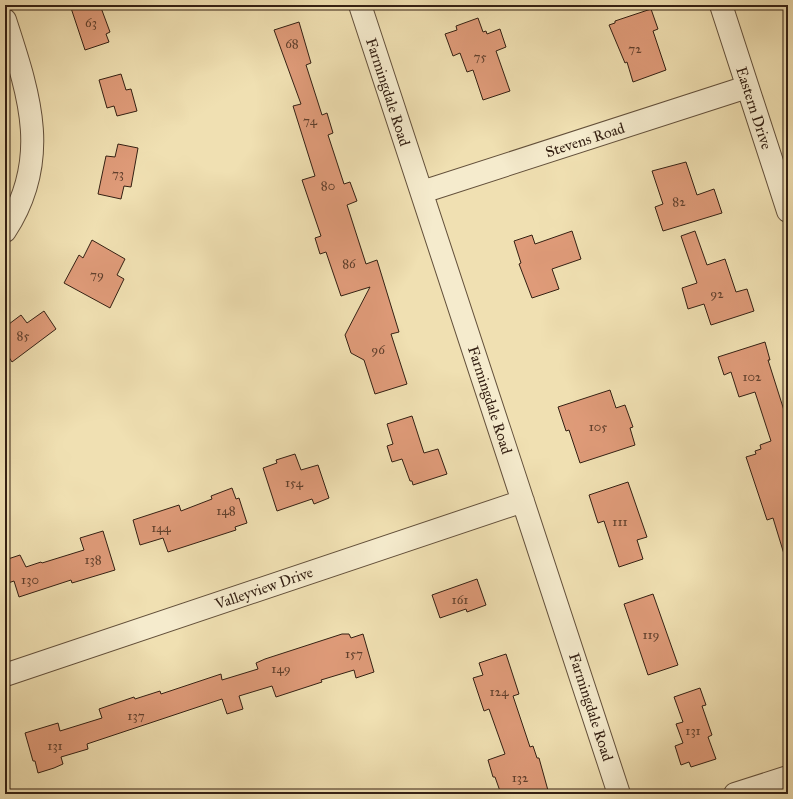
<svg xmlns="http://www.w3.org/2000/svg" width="793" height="799" viewBox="0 0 793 799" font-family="'IM FELL Great Primer',serif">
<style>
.building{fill:#df9b79;stroke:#342013}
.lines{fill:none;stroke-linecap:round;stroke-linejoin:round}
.minor-casing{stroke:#63503b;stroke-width:24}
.minor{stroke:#f5ebcd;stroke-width:22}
.labels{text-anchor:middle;stroke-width:3;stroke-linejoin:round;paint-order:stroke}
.number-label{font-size:13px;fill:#5f3f2c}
.street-label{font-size:15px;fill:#342013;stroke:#f5ebcd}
</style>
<rect width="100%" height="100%" fill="#f0e0b2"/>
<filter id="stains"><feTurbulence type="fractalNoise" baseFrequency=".005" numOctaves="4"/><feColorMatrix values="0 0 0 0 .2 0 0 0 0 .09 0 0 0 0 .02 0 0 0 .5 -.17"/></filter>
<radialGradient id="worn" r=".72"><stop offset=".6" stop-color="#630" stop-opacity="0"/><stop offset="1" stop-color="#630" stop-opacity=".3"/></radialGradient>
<path class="building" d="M 81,5 L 100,5 L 110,32 L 106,34 L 109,42 L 85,50 L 71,8 Z
M 651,9 L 658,29 L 653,31 L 666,70 L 633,82 L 627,62 L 625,63 L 609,25 L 615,23 L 615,21 Z
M 478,18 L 483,32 L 486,31 L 487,34 L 500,29 L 506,47 L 496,51 L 510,91 L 483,100 L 473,70 L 467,72 L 460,53 L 453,56 L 445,34 L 457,30 L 456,26 Z
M 299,22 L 311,63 L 306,65 L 322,115 L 327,113 L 333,133 L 328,135 L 344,184 L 350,182 L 357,201 L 347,205 L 366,264 L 377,260 L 399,332 L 391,334 L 407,384 L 375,394 L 364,360 L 351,353 L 345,335 L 370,287 L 341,296 L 326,252 L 320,254 L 315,238 L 321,236 L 302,180 L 315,176 L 293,106 L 301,104 L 274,30 Z
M 121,74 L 126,90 L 131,89 L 137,111 L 117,116 L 114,106 L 107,108 L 99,80 Z
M 118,144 L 138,148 L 131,187 L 124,186 L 121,199 L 98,194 L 106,156 L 115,157 Z
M 686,162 L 697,195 L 714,189 L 722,213 L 663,231 L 655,207 L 663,204 L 652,171 Z
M 572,231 L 581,259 L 552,269 L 559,289 L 532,298 L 519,264 L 521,263 L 514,241 L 532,235 L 535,244 Z
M 695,231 L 707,265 L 725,259 L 736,292 L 747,289 L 754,311 L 711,325 L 704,304 L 688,309 L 682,288 L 697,283 L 681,236 Z
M 92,240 L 125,259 L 117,275 L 124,279 L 110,308 L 64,283 L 79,255 L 83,258 Z
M 44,311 L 56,329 L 12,362 L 5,351 L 5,327 L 21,315 L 27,323 Z
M 765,342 L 770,360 L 768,360 L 788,423 L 788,553 L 784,554 L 773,518 L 767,520 L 746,457 L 756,454 L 755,451 L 761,449 L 760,445 L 771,441 L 755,392 L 739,397 L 731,372 L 724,375 L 718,357 Z
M 610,390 L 616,408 L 625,405 L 633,427 L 630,428 L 635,445 L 580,463 L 569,430 L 566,431 L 558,407 Z
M 412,416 L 424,453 L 438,449 L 447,474 L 413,485 L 412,481 L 410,481 L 402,459 L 392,462 L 387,446 L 393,444 L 387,424 Z
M 295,454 L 301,470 L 318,465 L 329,498 L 314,504 L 312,499 L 277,511 L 263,468 L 277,463 L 276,460 Z
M 628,482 L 647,537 L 637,540 L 643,559 L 619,567 L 604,521 L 598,523 L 589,495 Z
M 232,488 L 236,499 L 239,498 L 247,523 L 235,527 L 236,530 L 168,552 L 163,538 L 140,545 L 133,520 L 179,505 L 181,511 L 212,499 L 211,496 Z
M 103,531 L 115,570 L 72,583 L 71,580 L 19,597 L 14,581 L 5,584 L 5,560 L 20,555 L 26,567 L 41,562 L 42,563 L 84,550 L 80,538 Z
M 477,579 L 486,605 L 467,612 L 466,609 L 440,618 L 432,595 Z
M 653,594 L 678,665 L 648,675 L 624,604 Z
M 342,634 L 349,634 L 351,638 L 363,634 L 374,672 L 356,678 L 354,670 L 321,680 L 322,682 L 276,697 L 272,686 L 239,696 L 243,709 L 227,714 L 222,699 L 87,744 L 88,749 L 61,757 L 63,764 L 54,768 L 38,773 L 35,761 L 33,761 L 25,733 L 58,723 L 60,731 L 102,718 L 99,709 L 134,697 L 135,699 L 160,691 L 161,694 L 221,674 L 222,680 L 258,669 L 256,663 L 265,659 Z
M 506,654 L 519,694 L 513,696 L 530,747 L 533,746 L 537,758 L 539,758 L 549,794 L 501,794 L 495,777 L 493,777 L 488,760 L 505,754 L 489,709 L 484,711 L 473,678 L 483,675 L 479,663 Z
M 700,688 L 706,705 L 702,706 L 712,735 L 708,737 L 716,759 L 691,767 L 689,762 L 681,765 L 675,746 L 683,743 L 676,724 L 683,722 L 674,697 Z"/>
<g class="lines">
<g class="minor-casing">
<path id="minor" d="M 360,5 L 619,794
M 721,5 L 788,211
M 5,20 C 29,94 52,159 5,231
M 422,192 L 747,87
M 5,675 L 523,501
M 735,794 L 788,777"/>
</g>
<use href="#minor" class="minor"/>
</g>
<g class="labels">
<g class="number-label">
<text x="91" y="27">63</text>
<text x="292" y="48">68</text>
<text x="635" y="53">72</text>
<text x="480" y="61">75</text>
<text x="310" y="125">74</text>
<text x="118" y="178">73</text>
<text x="328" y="190">80</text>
<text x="679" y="206">82</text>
<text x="349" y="268">86</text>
<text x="97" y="279">79</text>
<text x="717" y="298">92</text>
<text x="23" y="340">85</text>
<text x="378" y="354">96</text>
<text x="752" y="381">102</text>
<text x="598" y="431">105</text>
<text x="294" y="487">154</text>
<text x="226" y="515">148</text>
<text x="620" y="526">111</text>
<text x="161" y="532">144</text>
<text x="93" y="564">138</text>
<text x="30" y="584">130</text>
<text x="460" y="604">161</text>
<text x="651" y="639">119</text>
<text x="354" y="658">157</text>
<text x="281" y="673">149</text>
<text x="499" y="696">124</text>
<text x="136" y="720">137</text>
<text x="693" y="735">131</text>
<text x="55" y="750">131</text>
<text x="520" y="782">132</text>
</g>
<g class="street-label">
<text transform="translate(388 92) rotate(72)" y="5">Farmingdale Road</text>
<text transform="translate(754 108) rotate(72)" y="5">Eastern Drive</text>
<text transform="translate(585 140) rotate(-18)" y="5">Stevens Road</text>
<text transform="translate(490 400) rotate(72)" y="5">Farmingdale Road</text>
<text transform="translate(264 588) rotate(-19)" y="5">Valleyview Drive</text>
<text transform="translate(591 707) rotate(72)" y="5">Farmingdale Road</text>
</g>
</g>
<rect width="793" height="799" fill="none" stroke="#f0e0b2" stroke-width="20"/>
<rect x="6" y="6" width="781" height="787" fill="none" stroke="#342013" stroke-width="2"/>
<rect x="10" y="10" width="773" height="779" fill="none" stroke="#342013"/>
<rect width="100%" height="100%" filter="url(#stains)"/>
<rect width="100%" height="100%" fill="url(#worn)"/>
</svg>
